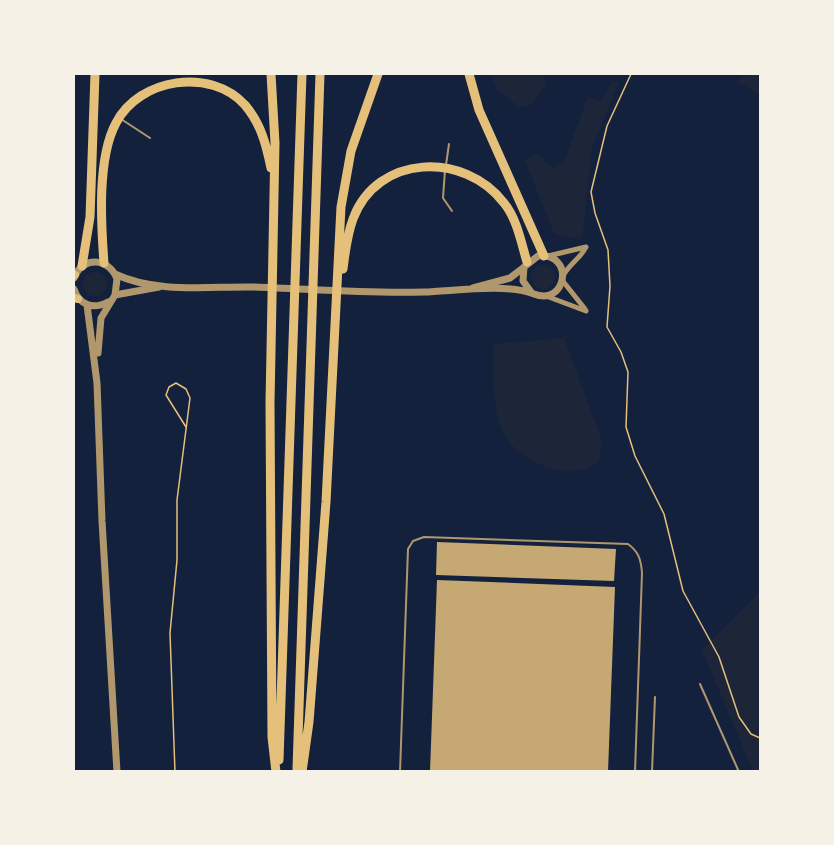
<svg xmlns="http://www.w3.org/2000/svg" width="834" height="845" viewBox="0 0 834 845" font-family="'Source Sans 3',sans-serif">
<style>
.green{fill:#1d2539}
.building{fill:#c6a872}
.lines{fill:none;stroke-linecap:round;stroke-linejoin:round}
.path{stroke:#e5c07b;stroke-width:1.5}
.service{stroke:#b1986c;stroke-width:2}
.minor{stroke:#b1986c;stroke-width:5}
.tertiary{stroke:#b1986c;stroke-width:7}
.secondary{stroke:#e5c07b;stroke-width:8}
.motorway{stroke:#e5c07b;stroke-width:9}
</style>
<rect width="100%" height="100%" fill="#14213d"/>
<path class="green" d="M 491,74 L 541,74 L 547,83 L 533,104 L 520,108 L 497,89 Z
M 745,74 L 760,74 L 760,94 L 737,82 Z
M 613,81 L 619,82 L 592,148 L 583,234 L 580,239 L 554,234 L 525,160 L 537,154 L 554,168 L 564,161 L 588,97 L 600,101 Z
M531 277a12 12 0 1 1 24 0a12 12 0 1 1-24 0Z
M83 284a12 12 0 1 1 24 0a12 12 0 1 1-24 0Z
M 564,338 L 602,441 L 599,462 C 580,473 568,474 547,467 C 487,447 494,397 494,344 Z
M 760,592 L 760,771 L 753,771 L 702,650 Z"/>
<path class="building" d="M 437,542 L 616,549 L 614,581 L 436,575 Z
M 437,580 L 615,587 L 608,772 L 430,772 Z"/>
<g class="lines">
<path class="path" d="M 631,74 L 607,126 L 591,192 L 595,213 L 608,250 L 610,286 L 607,327 L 621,352 L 628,372 L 626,427 L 635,456 L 664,514 L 683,591 L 719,657 L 739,717 L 751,734 L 760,738
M 175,772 L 170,633 L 177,560 L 177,500 L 190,398 L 186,389 L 176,383 L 169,387 L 166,395 L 186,427"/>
<path class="service" d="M 121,119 L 150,138
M 446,165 L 449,144
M 445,170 L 443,198 L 452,211
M 700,684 L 739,772
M 400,772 L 408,549 L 413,541 L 424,537 L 628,544 C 639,552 641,560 642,573 L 635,772
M 652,772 L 655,697"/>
<path class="minor" d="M 548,256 L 586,247
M 563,276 C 569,264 580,259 586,247
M 562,280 L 585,309
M 546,296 L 586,311"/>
<path class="tertiary" d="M 115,274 C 157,294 210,286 255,287 C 311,289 368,294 424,292 C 455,291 506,283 534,294 C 566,307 576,253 538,256 L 524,267 L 523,281 L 531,292
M 74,278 C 82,256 109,257 117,279 L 115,295 L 101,318 L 98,353
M 473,288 L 510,278 L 523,268
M 74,289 C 79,305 93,310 108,302
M 115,295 L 159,287
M 87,305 L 97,383 L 102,521 L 117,772"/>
<path class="secondary" d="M 74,276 L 75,275
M 74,298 L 78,299"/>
<path class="motorway" d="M 271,74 L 275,143 L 270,403 L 272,737 L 276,772
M 469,74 L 479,110 L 544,256
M 104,263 C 101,224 97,158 116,123 C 139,78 211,67 245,105 C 261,124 266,144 271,168
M 82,266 L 90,217 L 95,74
M 343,269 C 345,253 347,235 353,219 C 377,154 464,151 504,203 C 517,219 521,242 527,262
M 279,760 L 302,74
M 297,769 L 320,74
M 302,772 L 309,722 L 326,502 L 341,207 L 351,151 L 378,74"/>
</g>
<rect width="834" height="845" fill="none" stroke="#f6f1e7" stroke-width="150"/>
</svg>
